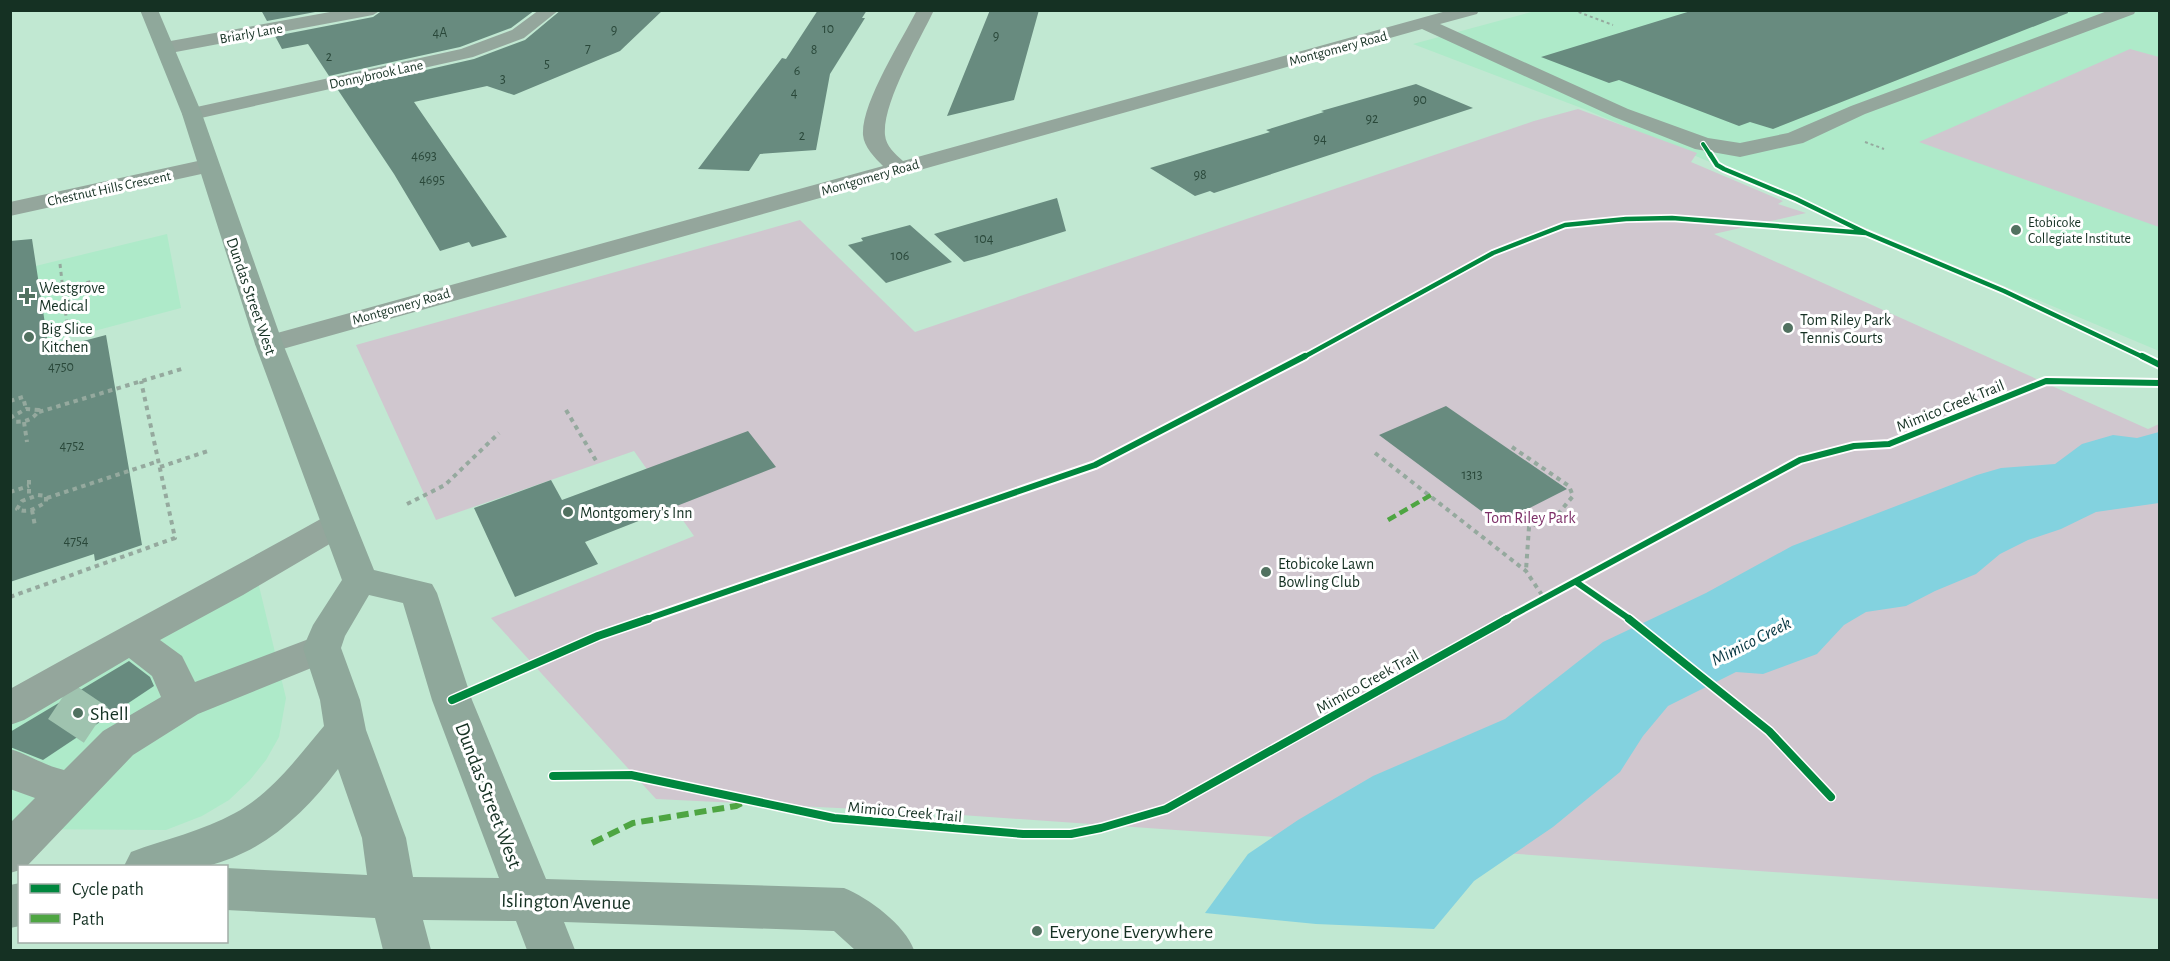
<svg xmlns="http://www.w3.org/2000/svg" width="2170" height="961" viewBox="0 0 2170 961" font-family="'Alegreya Sans',sans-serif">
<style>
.built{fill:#aeeac9}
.green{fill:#d0c7cf}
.water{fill:#83d2df}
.building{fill:#688b7f}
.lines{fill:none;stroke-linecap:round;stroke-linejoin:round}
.minor-tunnel{stroke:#9fc3af;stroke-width:43;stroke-dasharray:43 22;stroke-linecap:butt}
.path-far2{stroke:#95a99e;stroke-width:2;stroke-dasharray:3 3;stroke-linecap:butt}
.path-far1{stroke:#95a99e;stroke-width:3;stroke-dasharray:4 4;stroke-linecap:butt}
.path{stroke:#95a99e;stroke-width:4;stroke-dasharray:4.5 4.5;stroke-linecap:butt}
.minor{fill:#94a69c;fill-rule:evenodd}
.major{fill:#8fa89b;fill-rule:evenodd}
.quiet-far1{stroke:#4ea542;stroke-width:4.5;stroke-dasharray:9 4.5;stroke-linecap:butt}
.quiet{stroke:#4ea542;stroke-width:6;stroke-dasharray:12 6;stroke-linecap:butt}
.cycleway-far3-casing{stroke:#fff;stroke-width:6}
.cycleway-far2-casing{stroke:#fff;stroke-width:8}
.cycleway-far1-casing{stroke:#fff;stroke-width:10}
.cycleway-casing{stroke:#fff;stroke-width:11}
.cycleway-far3{stroke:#00873e;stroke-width:4}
.cycleway-far2{stroke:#00873e;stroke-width:4.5}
.cycleway-far1{stroke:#00873e;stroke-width:6}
.cycleway{stroke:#00873e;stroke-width:8}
.poi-dot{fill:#517160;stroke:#fff;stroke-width:2}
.labels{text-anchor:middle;stroke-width:6;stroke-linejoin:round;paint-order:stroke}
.number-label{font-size:14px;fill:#2a483a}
.far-street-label{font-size:14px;fill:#153123;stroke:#fff}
.far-poi-label{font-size:14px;fill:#153123;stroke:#fff;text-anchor:start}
.poi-label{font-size:16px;fill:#153123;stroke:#fff;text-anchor:start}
.street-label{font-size:16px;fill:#153123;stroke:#fff}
.park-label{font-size:16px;fill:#7c2e67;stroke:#fff}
.water-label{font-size:18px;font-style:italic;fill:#053540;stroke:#fff}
.near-poi-label{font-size:20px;fill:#153123;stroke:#fff;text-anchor:start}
.near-street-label{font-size:20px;fill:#153123;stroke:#fff}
</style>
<rect width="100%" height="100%" fill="#c1e8d2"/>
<path class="built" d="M 1535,11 L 2159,11 L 2159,351 L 1584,109 L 1413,44 Z
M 167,234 L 181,308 L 11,353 L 11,272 Z
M 252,557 L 286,698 L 279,737 L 266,760 L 250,780 L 229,800 L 202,816 L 166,830 L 11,829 L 11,707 Z"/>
<path class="green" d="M 2130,49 L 2159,57 L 2159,227 L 1919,142 Z
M 1578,109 L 1697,153 L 1691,162 L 1783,201 L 1778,204 L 1806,213 L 1714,234 L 2148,429 L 2159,424 L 2159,899 L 918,812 L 656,799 L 491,618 L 694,536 L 634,451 L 436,520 L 356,345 L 800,220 L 915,332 L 1534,121 Z"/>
<path class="water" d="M 2159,432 L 2159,503 L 2096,512 L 2061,529 L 2028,540 L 2000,554 L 1976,574 L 1935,591 L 1906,606 L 1866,612 L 1844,625 L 1817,654 L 1763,674 L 1736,672 L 1668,706 L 1643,736 L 1620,772 L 1553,827 L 1474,881 L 1434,929 L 1316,924 L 1205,913 L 1248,854 L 1298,820 L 1373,776 L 1505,719 L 1603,642 L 1706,593 L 1792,546 L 1977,475 L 2001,468 L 2055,464 L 2082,444 L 2113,435 L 2137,438 Z"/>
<path class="building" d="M 261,10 L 326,10 L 267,21 Z
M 383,10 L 535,10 L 511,28 L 460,47 L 329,76 L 308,44 L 282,49 L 275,36 L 373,17 Z
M 561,10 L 663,10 L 620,51 L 514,95 L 487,86 L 414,102 L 507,237 L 472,247 L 469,242 L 440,251 L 394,174 L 338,90 L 474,59 L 525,40 Z
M 818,10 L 867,10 L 862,18 L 865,18 L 830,74 L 816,150 L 760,154 L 749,171 L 698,169 L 782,58 L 786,59 Z
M 990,10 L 1039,10 L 1014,100 L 947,116 Z
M 1694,10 L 2067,10 L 2068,13 L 1773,129 L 1750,122 L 1739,126 L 1619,80 L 1609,83 L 1541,57 Z
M 1416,84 L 1473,108 L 1214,193 L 1210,191 L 1195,196 L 1150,168 L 1270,132 L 1266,130 L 1324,112 L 1321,111 Z
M 1057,198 L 1066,231 L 986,256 L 964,262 L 934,234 Z
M 910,225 L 952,262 L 886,283 L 848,245 L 863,241 L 861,238 Z
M 32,239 L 49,350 L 106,335 L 142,545 L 95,561 L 94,554 L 10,582 L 10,241 Z
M 1446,406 L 1567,489 L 1510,518 L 1503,513 L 1492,519 L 1379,435 Z
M 748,431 L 776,467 L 585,542 L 598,564 L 515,597 L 474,508 L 551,480 L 562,500 Z
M 129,661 L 150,677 L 154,686 L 43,760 L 10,747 L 10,732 Z"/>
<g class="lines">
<path class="minor-tunnel" d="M 60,701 L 96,725"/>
<path class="path-far2" d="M 1573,10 L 1613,25
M 1865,142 L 1884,149"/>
<path class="path-far1" d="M 60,264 L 68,334
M 63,288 L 94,281"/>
<path class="path" d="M 10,401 L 23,397 L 26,409
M 566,410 L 598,464
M 39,412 L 185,368
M 10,418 L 26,409 L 39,410 C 33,421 22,423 10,421
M 24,422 L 27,442
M 1512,447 L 1569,486 L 1573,496 L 1558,514 L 1529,527 L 1526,570
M 1375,453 L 1526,571 L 1544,598
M 160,467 L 208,451
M 29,480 L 29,498
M 10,492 L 29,486
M 38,495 L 46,496 L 46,502 C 36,508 28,514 17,509 L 22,501 Z
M 47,498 L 159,461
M 407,504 L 445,485 L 499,433
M 32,510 L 35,526
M 10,597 L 175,538 L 141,381"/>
<path class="minor" d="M 341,10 L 381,10 L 373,15 L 165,54 L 158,52 L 156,48 L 158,44 L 165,42 Z
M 539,10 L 559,10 L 524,38 L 473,57 L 192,120 L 185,118 L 182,114 L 185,110 L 192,108 L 461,49 L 512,30 Z
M 917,10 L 934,10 C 920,40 882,103 885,135 C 886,146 895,154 903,161 L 1450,10 L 1479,10 L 1477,14 L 1440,24 L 1628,109 L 1708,138 L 1740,143 L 1788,133 L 1851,106 L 2110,10 L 2136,10 L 2134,14 L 1865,114 L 1803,143 L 1740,157 L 1695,149 L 1614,117 L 1422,29 L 279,350 L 269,353 L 259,350 L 255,344 L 259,338 L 883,166 C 875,158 864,147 863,135 C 861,103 902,40 917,10 Z
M 207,159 L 215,161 L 218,166 L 215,171 L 10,216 L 10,202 Z
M 338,512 L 350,516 L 355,524 L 350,532 L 243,595 L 160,640 L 182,656 L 195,682 L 322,634 L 336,638 L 341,648 L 336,658 L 198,714 L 133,755 L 27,866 L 20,866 L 20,870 L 10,873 L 10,823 L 35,798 L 10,789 L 10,749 C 30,755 43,765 64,770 L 103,731 L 161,697 L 152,676 L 129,658 L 24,720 L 10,725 L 10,689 C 115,630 221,575 326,516 Z"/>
<path class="major" d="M 140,10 L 158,10 L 202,114 L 283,344 L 374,570 L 432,584 L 437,593 L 472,700 L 546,879 L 844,888 C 869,898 905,925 914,950 L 855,950 L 834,931 L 564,922 L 575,950 L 527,950 L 516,921 L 423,920 L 431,950 L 383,950 L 375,918 L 226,910 L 226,868 L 367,875 L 362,838 L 338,769 C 304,814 264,852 207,866 C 189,870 146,866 124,866 L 131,852 C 165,839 203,831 235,813 C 272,793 297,758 324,726 L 320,700 L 303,648 L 313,625 L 342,580 L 255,344 L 182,114 ZM 369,595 L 403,603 L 432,700 L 499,878 L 413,877 L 406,838 L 366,730 L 360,700 L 341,648 L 345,636 Z
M 20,883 L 20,926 L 10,928 L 10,885 Z"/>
<path class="quiet-far1" d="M 1388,520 L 1431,495"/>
<path class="quiet" d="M 592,843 L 633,823 L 736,806 L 746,801"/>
<g class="cycleway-far3-casing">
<path id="cycleway-far3" d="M 1703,144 L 1711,156"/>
</g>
<g class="cycleway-far2-casing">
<path id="cycleway-far2" d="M 1710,154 L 1717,165 L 1724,169 L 1796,199 L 1866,233 L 2004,291 L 2145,358
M 1302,358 L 1493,253 L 1565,225 L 1626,219 L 1672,218 L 1866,233"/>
</g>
<g class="cycleway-far1-casing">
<path id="cycleway-far1" d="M 2142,356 L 2160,365
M 1576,582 L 1631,620
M 644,620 L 1095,465 L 1305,356
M 1504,620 L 1800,460 L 1854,446 L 1889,444 L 2046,381 L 2160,383"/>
</g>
<g class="cycleway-casing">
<path id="cycleway" d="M 1629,619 L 1769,731 L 1831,797
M 452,700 L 598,636 L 648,619
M 553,776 L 631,775 L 834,818 L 1023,834 L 1071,834 L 1101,828 L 1166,809 L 1507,619"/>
</g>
<use href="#cycleway-far3" class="cycleway-far3"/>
<use href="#cycleway-far2" class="cycleway-far2"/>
<use href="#cycleway-far1" class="cycleway-far1"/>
<use href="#cycleway" class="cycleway"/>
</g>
<g class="poi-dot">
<circle cx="2016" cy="230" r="6"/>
<path d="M24 287h6v6h6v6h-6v6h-6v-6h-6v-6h6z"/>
<circle cx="1788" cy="328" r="6"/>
<circle cx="29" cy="337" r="6"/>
<circle cx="568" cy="512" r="6"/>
<circle cx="1266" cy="572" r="6"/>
<circle cx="78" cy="713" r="6"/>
<circle cx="1037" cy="931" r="6"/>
</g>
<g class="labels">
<g class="number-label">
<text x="828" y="33">10</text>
<text x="614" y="34">9</text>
<text x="440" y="37">4A</text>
<text x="996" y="40">9</text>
<text x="588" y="52">7</text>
<text x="814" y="54">8</text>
<text x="329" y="61">2</text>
<text x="547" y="68">5</text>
<text x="797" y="75">6</text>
<text x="503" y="83">3</text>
<text x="794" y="97">4</text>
<text x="1420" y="104">90</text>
<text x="1372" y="123">92</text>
<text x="802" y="140">2</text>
<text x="1320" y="143">94</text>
<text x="424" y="160">4693</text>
<text x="1200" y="179">98</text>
<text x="432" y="184">4695</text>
<text x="984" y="243">104</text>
<text x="900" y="260">106</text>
<text x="61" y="371">4750</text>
<text x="72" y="450">4752</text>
<text x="1472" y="479">1313</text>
<text x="76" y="545">4754</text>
</g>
<g class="far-street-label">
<text transform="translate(251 33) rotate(-10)" y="5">Briarly Lane</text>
<text transform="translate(1338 48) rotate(-15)" y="5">Montgomery Road</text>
<text transform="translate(376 74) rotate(-12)" y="5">Donnybrook Lane</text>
<text transform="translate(870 177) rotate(-16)" y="5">Montgomery Road</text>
<text transform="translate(109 188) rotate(-12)" y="5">Chestnut Hills Crescent</text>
<text transform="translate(401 306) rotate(-16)" y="5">Montgomery Road</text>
</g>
<g class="far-poi-label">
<text x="2028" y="227">Etobicoke<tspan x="2028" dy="16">Collegiate Institute</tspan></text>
</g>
<g class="poi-label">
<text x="39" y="293">Westgrove<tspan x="39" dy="18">Medical</tspan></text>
<text x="1800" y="325">Tom Riley Park<tspan x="1800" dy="18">Tennis Courts</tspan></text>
<text x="41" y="334">Big Slice<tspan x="41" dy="18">Kitchen</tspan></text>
<text x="580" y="518">Montgomery's Inn</text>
<text x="1278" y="569">Etobicoke Lawn<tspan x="1278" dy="18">Bowling Club</tspan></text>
</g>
<g class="street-label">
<text transform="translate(252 296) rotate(71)" y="6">Dundas Street West</text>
<text transform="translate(1950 405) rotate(-22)" y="6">Mimico Creek Trail</text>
<text transform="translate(1367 681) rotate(-29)" y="6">Mimico Creek Trail</text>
<text transform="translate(905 811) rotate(5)" y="6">Mimico Creek Trail</text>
</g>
<g class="park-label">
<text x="1530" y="523">Tom Riley Park</text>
</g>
<g class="water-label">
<text transform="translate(1751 641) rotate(-27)" y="6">Mimico Creek</text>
</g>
<g class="near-poi-label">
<text x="90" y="720">Shell</text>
<text x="1049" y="938">Everyone Everywhere</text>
</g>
<g class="near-street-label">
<text transform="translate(489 795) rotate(69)" y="7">Dundas Street West</text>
<text transform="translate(566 901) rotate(1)" y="7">Islington Avenue</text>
</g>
</g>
<rect width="2170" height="961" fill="none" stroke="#153123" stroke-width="24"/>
<rect x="18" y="865" width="210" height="78" fill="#ffffff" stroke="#a1ada7" stroke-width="1.5"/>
<rect x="30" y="884" width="30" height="9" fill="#00873e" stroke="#a1ada7" stroke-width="1.5"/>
<text x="72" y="895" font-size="18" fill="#153123">Cycle path</text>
<rect x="30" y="914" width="30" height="9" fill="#4ea542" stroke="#a1ada7" stroke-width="1.5"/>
<text x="72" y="925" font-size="18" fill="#153123">Path</text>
</svg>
